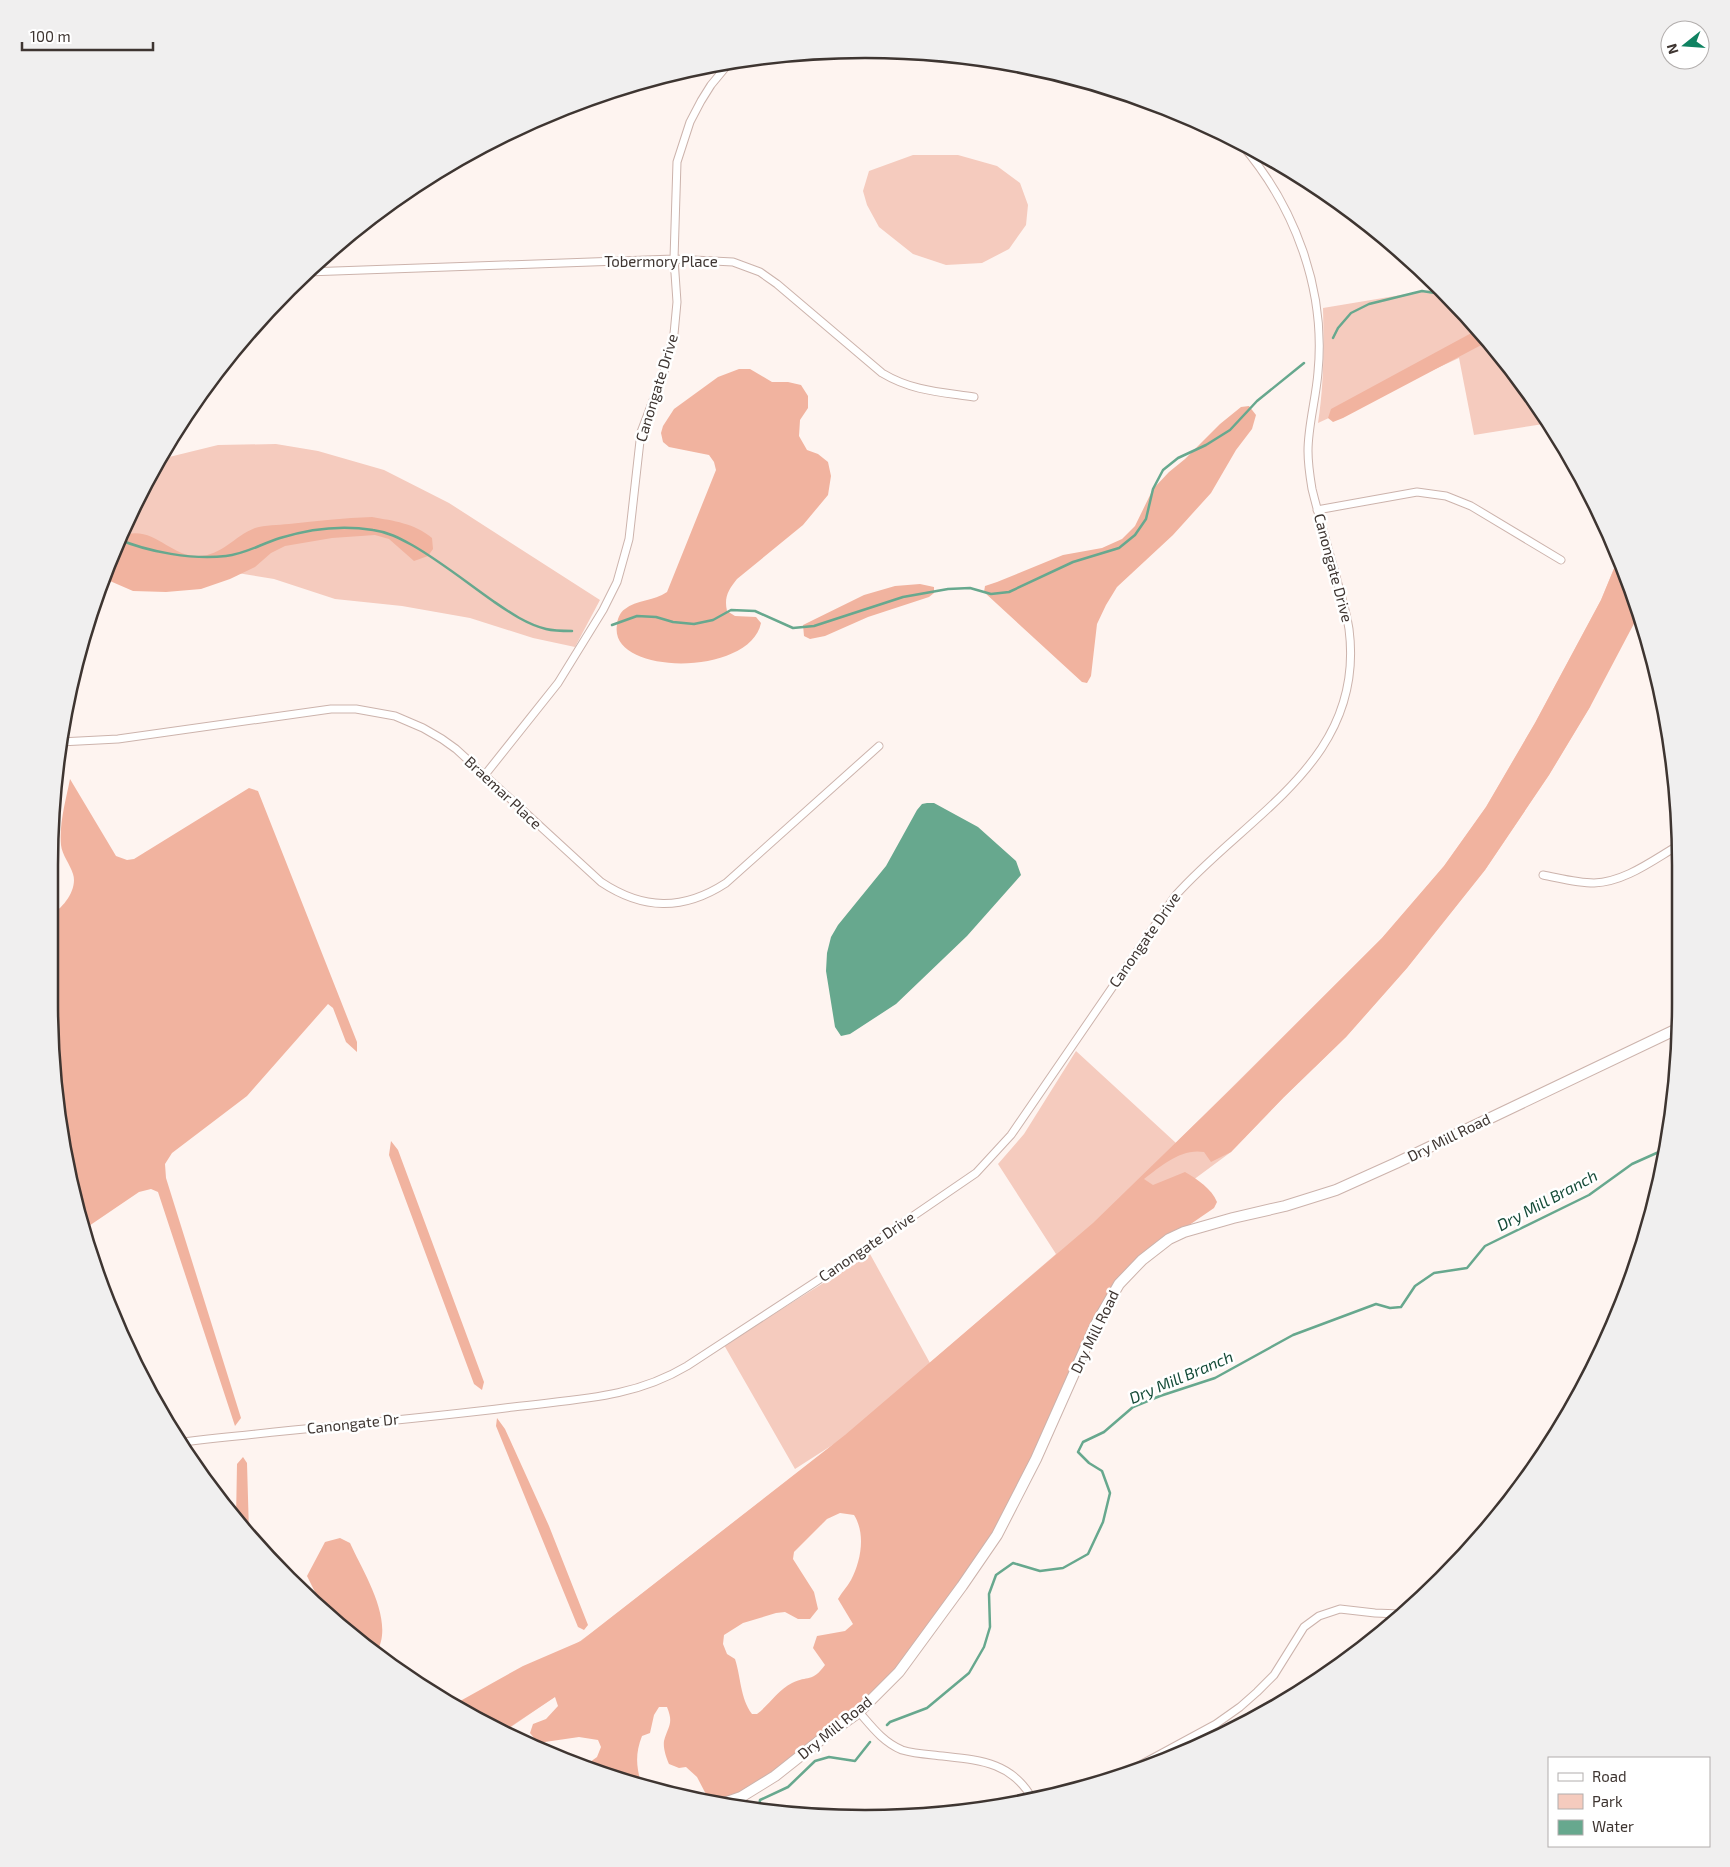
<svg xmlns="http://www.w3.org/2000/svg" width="1730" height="1867" viewBox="0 0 1730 1867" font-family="'Exo 2',sans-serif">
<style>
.green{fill:#f5cbbe}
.forest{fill:#f1b39f;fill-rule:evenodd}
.water{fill:#67a88e}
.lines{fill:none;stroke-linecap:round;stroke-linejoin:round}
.stream{stroke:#67a88e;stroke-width:2.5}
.street-casing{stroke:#ccb3ac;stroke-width:9}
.secondary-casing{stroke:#ccb3ac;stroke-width:12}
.street{stroke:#fff;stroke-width:7}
.secondary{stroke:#fff;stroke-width:10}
.labels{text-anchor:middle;stroke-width:5;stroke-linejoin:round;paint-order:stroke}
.street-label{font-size:15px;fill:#3e3531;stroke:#fff}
.water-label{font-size:16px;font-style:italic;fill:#164c39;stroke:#fff}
.rim{fill:none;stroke:#3e3531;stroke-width:2.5}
</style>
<rect width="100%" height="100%" fill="#fef4f0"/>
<path class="green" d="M 913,155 L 958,155 L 997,166 L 1020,183 L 1028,205 L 1026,225 L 1009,249 L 982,263 L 946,265 L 913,254 L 879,227 L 867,205 L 863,191 L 869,171 Z
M 1440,286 L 1544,412 L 1550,423 L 1474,435 L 1459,358 L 1318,423 C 1324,384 1324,347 1323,308 L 1437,289 Z
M 276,444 L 318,451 L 384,470 L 449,503 L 600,600 L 575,647 L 533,638 L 470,618 L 402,606 L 335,599 L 274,579 L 225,571 L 105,573 L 111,552 L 161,459 L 218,445 Z
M 1620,554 L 1590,707 L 1549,775 L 1485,870 L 1407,968 L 1346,1037 L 1284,1097 L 1231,1152 L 1139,1220 L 777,1544 L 502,1733 L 500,1701 L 591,1633 L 837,1442 L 795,1469 L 724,1345 L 870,1254 L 930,1363 L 1056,1254 L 998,1164 L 1024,1134 L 1076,1051 L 1176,1143 L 1382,938 L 1444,866 L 1486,807 L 1535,723 L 1601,600 Z"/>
<path class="forest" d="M 1477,330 L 1487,342 L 1343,418 L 1333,422 L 1328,418 L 1331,409 Z
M 739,369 L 750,369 L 772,382 L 788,382 L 801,385 L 808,396 L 808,408 L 800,420 L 799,436 L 807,450 L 818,454 L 828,462 L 831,476 L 828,495 L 803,525 L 737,579 C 728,590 724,598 727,611 L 735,616 L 756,617 L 761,623 C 750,677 608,676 617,625 C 617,620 620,612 625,609 C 636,600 654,601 667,592 L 716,470 L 714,462 L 709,455 L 669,447 L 663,442 L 661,433 L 663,426 L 674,409 L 718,377 Z
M 1249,406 L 1256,415 L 1252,429 L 1236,450 L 1211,493 L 1173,535 L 1117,587 L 1106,605 L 1097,624 L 1091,676 L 1087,683 L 1082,682 L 984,592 L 985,586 L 997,582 L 1063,555 L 1102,548 L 1122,539 L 1135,526 L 1153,489 L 1169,472 L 1185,459 L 1220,424 L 1241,407 Z
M 372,517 C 394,521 414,523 432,538 L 433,549 L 428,556 L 414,561 L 389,539 L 375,535 L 332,538 L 285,546 L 271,553 L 255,567 L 230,579 L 201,589 L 166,592 L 133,591 L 103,578 C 107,564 111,538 128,534 C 155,528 172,557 198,556 C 222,556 234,536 255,528 C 265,525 278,525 289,524 C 317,521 344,518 372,517 Z
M 1620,554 L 1638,616 L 1590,707 L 1549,775 L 1485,870 L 1407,968 L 1346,1037 L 1284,1097 L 1231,1152 L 1211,1162 L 1204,1152 C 1181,1148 1161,1166 1144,1179 L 1153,1185 L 1185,1172 C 1197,1179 1212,1189 1217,1202 L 1214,1208 L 1169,1239 L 1119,1284 L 997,1535 L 899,1672 L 859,1712 L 775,1776 L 727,1802 L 709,1800 L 697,1777 L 686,1767 L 679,1768 L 669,1764 C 666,1757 663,1748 664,1741 C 668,1726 674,1724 667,1707 L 659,1707 L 654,1715 L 650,1733 L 642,1736 C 635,1754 636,1767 642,1786 L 586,1765 L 597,1757 L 601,1747 L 598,1740 L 579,1737 L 538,1743 L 530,1733 L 533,1724 L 546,1719 L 558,1706 L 555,1697 L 504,1731 L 504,1734 L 453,1705 L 523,1666 L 581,1641 L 845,1435 L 1093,1223 L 1235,1085 L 1382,938 L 1444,866 L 1486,807 L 1535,723 L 1601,600 ZM 840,1513 L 854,1515 C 866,1534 861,1561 851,1580 C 847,1587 842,1592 838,1599 L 853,1624 L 845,1631 L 817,1636 L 813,1648 L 825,1665 C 812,1683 808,1675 792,1683 C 778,1690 769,1705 757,1714 L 752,1714 C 740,1698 741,1677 735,1659 L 727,1654 L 723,1644 L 724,1635 L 743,1623 L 776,1613 L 785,1612 L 798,1619 L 810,1619 L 818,1609 L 814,1592 L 793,1559 L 794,1552 L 827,1519 Z
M 920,584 L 934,587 L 934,593 L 929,597 L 868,617 L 825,636 L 810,639 L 804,636 L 803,625 L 864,595 L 895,586 Z
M 70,779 L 116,856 L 127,860 L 134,859 L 249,788 L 258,791 L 357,1042 L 357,1052 L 346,1042 L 333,1008 L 328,1004 L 247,1096 L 172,1153 L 165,1164 L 166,1178 L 241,1418 L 235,1426 L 158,1192 L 151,1189 L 139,1192 L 83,1230 L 64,1162 L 49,1002 L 50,915 C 63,909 78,889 73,874 C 70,864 62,855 61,845 C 59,823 66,800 70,779 Z
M 391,1141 L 398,1150 L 484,1382 L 482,1390 L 474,1384 L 389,1155 Z
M 497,1418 L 505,1429 L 549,1526 L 588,1625 L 584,1630 L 578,1627 L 496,1426 Z
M 243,1457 L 247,1463 L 249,1532 L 236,1519 L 237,1464 Z
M 340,1538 L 350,1543 C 363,1572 396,1622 376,1653 L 327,1616 L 319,1607 L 320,1602 L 307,1576 L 325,1542 Z"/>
<path class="water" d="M 927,803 L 934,803 L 978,827 L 1016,861 L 1021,875 L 967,936 L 896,1004 L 850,1034 L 841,1036 L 835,1027 L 826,971 L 827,953 L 831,937 L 838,925 L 886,866 L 917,810 L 922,804 Z"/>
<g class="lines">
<path class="stream" d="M 1333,338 L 1338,328 L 1351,313 L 1369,304 L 1422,291 L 1448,295
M 118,539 C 148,552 193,560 226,556 C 245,554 261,544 280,538 C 309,529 343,525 373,530 C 388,532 399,538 412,545 C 440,561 466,582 493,601 C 509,612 526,624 546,629 C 554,631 564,631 572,631
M 612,625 L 637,616 L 656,617 L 673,622 L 694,624 L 713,620 L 731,610 L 755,611 L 793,628 L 814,626 L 903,597 L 948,589 L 970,588 L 991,594 L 1009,592 L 1073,562 L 1119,548 L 1135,535 L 1146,519 L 1153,489 L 1163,470 L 1178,458 L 1206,445 L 1230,430 L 1257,401 L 1304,363
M 887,1725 L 890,1722 L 927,1708 L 969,1673 L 984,1647 L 990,1627 L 989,1594 L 996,1575 L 1013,1563 L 1040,1571 L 1063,1568 L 1088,1554 L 1103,1522 L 1110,1493 L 1102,1471 L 1089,1463 L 1078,1452 L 1083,1442 L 1104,1432 L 1133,1407 L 1160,1396 L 1215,1378 L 1293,1335 L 1376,1304 L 1390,1308 L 1401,1307 L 1415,1286 L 1434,1273 L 1467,1268 L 1485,1246 L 1589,1195 L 1632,1164 L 1661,1151 L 1665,1146
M 759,1808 L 760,1800 L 788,1787 L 815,1761 L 829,1757 L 855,1761 L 870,1742"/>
<g class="street-casing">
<path id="street" d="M 307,272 L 674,259 L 733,262 L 760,272 L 777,284 L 882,373 C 912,391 940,392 974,397
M 1317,510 L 1417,492 L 1446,496 L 1471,506 L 1561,560
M 60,742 L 118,739 L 331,709 L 356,709 L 395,716 L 423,728 L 442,739 L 456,749 L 601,882 C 643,910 683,911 726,883 L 879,746
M 484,776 L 558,683 L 603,610 L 617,582 L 629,539 L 641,432 L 665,369 L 674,334 L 677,302 L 674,259 L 677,162 L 690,122 L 701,101 L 711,85 L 730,62
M 1543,875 C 1559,878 1577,883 1594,883 C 1625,882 1653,860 1679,845
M 182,1442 C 292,1429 403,1421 513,1407 C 575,1399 632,1399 687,1366 L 846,1262 L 976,1173 L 1011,1135 L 1175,896 C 1249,813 1366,760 1349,629 C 1346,610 1340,592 1335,573 C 1327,545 1319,517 1312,489 C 1310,477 1308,464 1308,451 C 1308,425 1316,399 1318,372 C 1326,290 1295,207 1242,145
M 859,1712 C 872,1727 883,1742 902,1750 C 912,1753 922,1754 933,1755 C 974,1760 1011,1759 1033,1800
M 1131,1770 L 1216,1724 L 1240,1707 L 1257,1692 L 1274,1675 L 1304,1627 L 1319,1616 L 1340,1609 L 1375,1613 L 1400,1614"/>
</g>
<g class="secondary-casing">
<path id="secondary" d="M 727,1802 L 741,1797 L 775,1776 L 828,1734 L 859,1712 L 899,1672 L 962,1586 L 997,1535 L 1036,1459 L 1096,1324 L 1119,1284 L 1142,1260 L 1169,1239 L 1184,1232 L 1233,1218 L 1285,1206 L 1336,1190 L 1396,1163 L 1677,1029"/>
</g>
<use href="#street" class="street"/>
<use href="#secondary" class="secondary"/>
</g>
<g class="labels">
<g class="street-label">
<text x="661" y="267">Tobermory Place</text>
<text transform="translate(657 388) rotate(-73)" y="5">Canongate Drive</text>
<text transform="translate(1333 568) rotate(75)" y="5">Canongate Drive</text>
<text transform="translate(503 793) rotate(43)" y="5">Braemar Place</text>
<text transform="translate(1145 940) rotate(-55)" y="5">Canongate Drive</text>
<text transform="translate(1449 1138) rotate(-26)" y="5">Dry Mill Road</text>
<text transform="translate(867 1247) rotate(-34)" y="5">Canongate Drive</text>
<text transform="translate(1095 1332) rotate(-64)" y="5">Dry Mill Road</text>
<text transform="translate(353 1424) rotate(-6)" y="5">Canongate Dr</text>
<text transform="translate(835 1728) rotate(-39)" y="5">Dry Mill Road</text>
</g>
<g class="water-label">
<text transform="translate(1547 1200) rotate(-28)" y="6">Dry Mill Branch</text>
<text transform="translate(1181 1377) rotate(-23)" y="6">Dry Mill Branch</text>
</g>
</g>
<path d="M0 0H1730V1867H0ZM865 58H865A807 807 0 0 1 1672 865V1003A807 807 0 0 1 865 1810H865A807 807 0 0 1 58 1003V865A807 807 0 0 1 865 58Z" fill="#f0efef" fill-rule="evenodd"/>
<path class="rim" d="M865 58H865A807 807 0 0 1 1672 865V1003A807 807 0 0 1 865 1810H865A807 807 0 0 1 58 1003V865A807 807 0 0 1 865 58Z"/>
<rect x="1548" y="1757" width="162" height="90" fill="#ffffff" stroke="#b2aead"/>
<rect x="1558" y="1773" width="25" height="8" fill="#ffffff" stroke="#b2aead"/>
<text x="1592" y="1782" font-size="15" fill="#3e3531">Road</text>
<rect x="1558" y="1794" width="25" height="15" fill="#f5cbbe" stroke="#b2aead"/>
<text x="1592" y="1807" font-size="15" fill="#3e3531">Park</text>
<rect x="1558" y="1820" width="25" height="15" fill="#67a88e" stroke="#b2aead"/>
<text x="1592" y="1832" font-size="15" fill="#3e3531">Water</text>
<g transform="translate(1685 45) rotate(253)"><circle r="24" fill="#ffffff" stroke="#b2aead"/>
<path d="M0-4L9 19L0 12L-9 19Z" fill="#0f8261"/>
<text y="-8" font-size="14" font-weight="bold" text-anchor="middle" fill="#3e3531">N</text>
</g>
<path d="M22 42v8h131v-8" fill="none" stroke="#3e3531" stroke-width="2.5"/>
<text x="30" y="42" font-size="15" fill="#3e3531" stroke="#ffffff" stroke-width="4" paint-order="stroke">100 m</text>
</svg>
